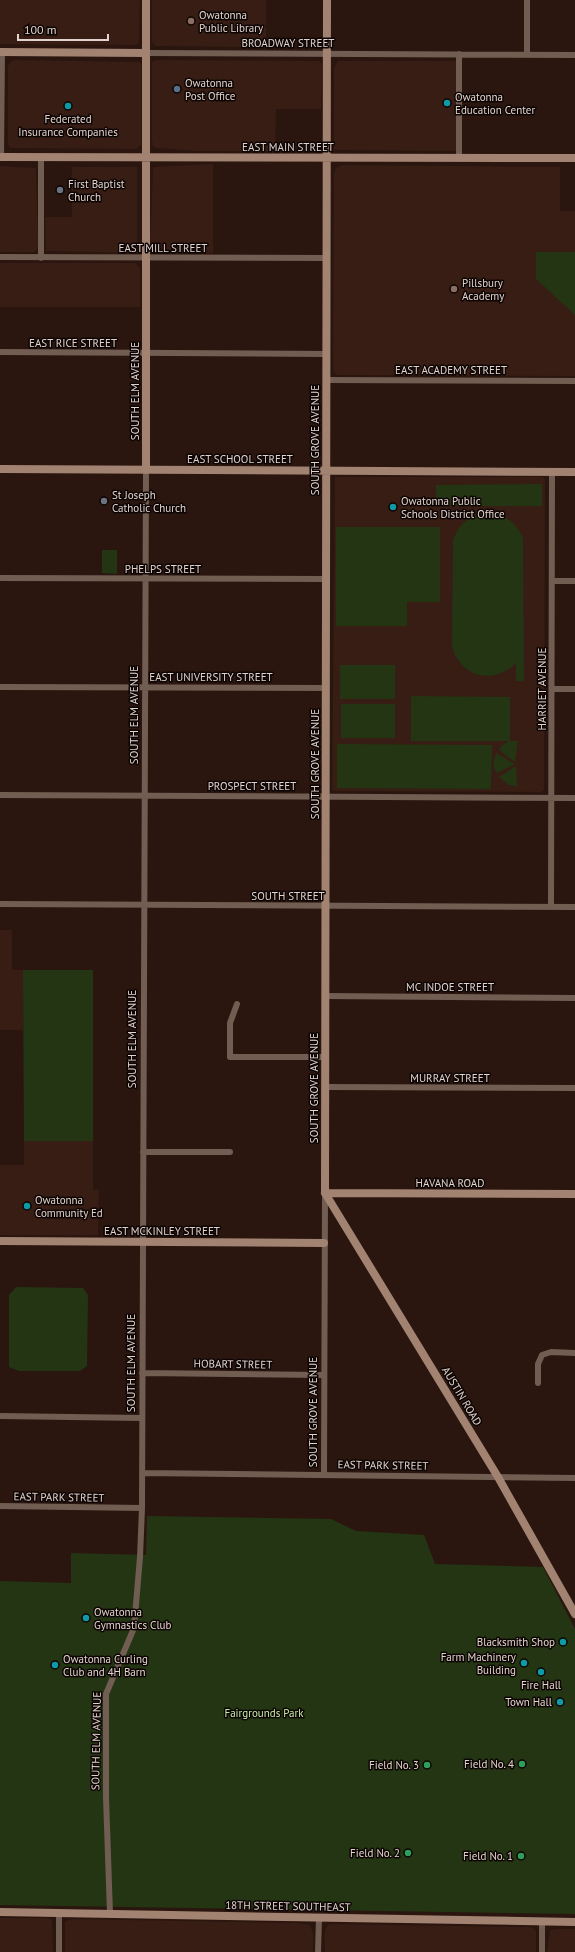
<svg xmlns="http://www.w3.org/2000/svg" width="575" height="1952" viewBox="0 0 575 1952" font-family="'PT Sans',sans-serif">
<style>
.built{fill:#371d13}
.green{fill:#243514}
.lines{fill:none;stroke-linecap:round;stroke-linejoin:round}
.street{stroke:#715d52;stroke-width:6}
.secondary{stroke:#a28271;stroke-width:8}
.education-dot{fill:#8d6e63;stroke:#0c0503;stroke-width:1.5}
.service-dot{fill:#5c6f8a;stroke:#0c0503;stroke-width:1.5}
.culture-dot{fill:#0f9aa8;stroke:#0c0503;stroke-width:1.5}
.worship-dot{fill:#6b7280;stroke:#0c0503;stroke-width:1.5}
.leisure-dot{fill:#2e9e5b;stroke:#0c0503;stroke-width:1.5}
.labels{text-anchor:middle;stroke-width:3;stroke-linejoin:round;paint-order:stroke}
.poi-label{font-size:11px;fill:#e2d3ce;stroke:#0c0503;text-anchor:start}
.street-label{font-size:11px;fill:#e2d3ce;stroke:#0c0503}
.park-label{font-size:11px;fill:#c6eca7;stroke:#0c0503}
</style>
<rect width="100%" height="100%" fill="#2a160f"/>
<path class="built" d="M 0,0 L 140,0 L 139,43 L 135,45 L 0,44 Z
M 152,0 L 266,0 L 266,47 L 155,46 L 152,42 Z
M 14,60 L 139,62 L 141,64 L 141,145 L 136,149 L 10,148 L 8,144 L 8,66 L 10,62 Z
M 156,60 L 320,61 L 322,65 L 321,109 L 276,109 L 275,151 L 196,151 L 157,148 L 153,147 L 152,140 L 152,62 Z
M 338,61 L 458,61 L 458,151 L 334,150 L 334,68 Z
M 213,164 L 213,253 L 152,252 L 150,247 L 153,167 Z
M 342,165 L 560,167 L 560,211 L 575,211 L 575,376 L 337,375 L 333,371 L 334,174 L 336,168 Z
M 0,166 L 36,168 L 38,246 L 37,250 L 34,252 L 0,252 Z
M 72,167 L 137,167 L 137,253 L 46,251 L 45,217 L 72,217 Z
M 0,263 L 135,263 L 140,268 L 140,307 L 0,307 Z
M 335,477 L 542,477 L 545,479 L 544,790 L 541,792 L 336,791 L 332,790 Z
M 0,930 L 12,930 L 12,970 L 23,970 L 23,1030 L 0,1030 Z
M 24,1141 L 93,1141 L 93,1190 L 99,1190 L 98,1235 L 0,1235 L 0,1165 L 24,1165 Z
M 0,1918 L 47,1918 L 52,1920 L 53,1952 L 0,1952 Z
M 71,1919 L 298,1923 L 310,1925 L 313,1933 L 313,1952 L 65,1952 L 65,1922 Z
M 329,1924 L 529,1927 L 535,1929 L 536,1933 L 536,1952 L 325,1952 L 325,1930 Z
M 557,1929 L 575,1929 L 575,1952 L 547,1952 L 550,1930 Z"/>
<path class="green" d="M 536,252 L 575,252 L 575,315 L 536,279 Z
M 542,484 L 542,506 L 436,506 L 436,485 Z
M 483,513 C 502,512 515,520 523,538 L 524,681 L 516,681 L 516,663 C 494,685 460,678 452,646 L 453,540 C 458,526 468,516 483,513 Z
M 336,527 L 440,527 L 440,602 L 407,602 L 407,626 L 336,626 Z
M 102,550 L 117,550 L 117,574 L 102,573 Z
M 340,665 L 395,665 L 395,699 L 340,699 Z
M 411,696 L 510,697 L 510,741 L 518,741 L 515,762 L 499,750 L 501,746 L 509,741 L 411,741 Z
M 341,704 L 395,704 L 395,738 L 341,738 Z
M 337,744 L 492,745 L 491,789 L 337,788 Z
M 496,753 L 515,764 L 497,773 L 493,766 Z
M 516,766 L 517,786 L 509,785 L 499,777 Z
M 23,970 L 93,970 L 93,1141 L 24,1141 Z
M 16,1287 L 83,1288 L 88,1295 L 87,1366 L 80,1371 L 19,1371 L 9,1367 L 9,1295 Z
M 147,1516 L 331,1519 L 356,1531 L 424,1535 L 435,1564 L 543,1567 L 575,1629 L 575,1914 L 0,1905 L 0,1581 L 71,1583 L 71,1553 L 146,1555 Z"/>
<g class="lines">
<path class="street" d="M 146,53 L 575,55
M 459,54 L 459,158
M 527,55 L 527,0
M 1,157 L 2,52
M 0,257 L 327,258
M 41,258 L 41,158
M 0,352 L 326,354
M 326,380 L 575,381
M 0,578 L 326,579
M 552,581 L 575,581
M 0,687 L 326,688
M 552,689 L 575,689
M 0,795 L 575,798
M 0,904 L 575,907
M 551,907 L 552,472
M 325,996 L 575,998
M 237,1004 L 230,1023 L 230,1057 L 325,1057
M 325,1087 L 575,1088
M 143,1152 L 230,1152
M 142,1373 L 324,1375
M 538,1383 L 538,1364 L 542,1355 L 551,1352 L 575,1353
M 0,1416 L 142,1418
M 142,1473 L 575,1478
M 324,1475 L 325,1193
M 0,1506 L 142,1508
M 110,1914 L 106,1797 L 106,1694 L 134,1628 L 140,1557 L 142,1508 L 146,470
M 59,1952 L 59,1913
M 318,1952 L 319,1918
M 542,1952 L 542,1922"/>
<path class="secondary" d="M 0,52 L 146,53
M 0,157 L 575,158
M 0,469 L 575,472
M 146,470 L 146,0
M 325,1193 L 327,0
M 325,1193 L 498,1477 L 575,1614
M 325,1193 L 575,1194
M 0,1241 L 324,1243
M 0,1912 L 575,1922"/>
</g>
<g class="education-dot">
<circle cx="191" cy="21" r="4"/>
<circle cx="454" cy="289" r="4"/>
</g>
<circle class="service-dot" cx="177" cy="89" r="4"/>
<g class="culture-dot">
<circle cx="447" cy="103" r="4"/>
<circle cx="68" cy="106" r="4"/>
<circle cx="393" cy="507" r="4"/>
<circle cx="27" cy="1206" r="4"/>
<circle cx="86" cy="1618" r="4"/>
<circle cx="563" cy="1642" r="4"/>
<circle cx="524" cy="1663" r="4"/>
<circle cx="55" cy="1665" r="4"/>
<circle cx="541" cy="1672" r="4"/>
<circle cx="560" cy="1702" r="4"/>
</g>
<g class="worship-dot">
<circle cx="60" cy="190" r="4"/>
<circle cx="104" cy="501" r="4"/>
</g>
<g class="leisure-dot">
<circle cx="522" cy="1764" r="4"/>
<circle cx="427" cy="1765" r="4"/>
<circle cx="408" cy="1853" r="4"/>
<circle cx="521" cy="1856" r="4"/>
</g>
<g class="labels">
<g class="poi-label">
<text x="199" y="19">Owatonna<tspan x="199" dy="13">Public Library</tspan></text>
<text x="185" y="87">Owatonna<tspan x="185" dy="13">Post Office</tspan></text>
<text x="455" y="101">Owatonna<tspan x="455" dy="13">Education Center</tspan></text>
<text x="68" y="123" text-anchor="middle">Federated<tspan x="68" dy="13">Insurance Companies</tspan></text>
<text x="68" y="188">First Baptist<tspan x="68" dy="13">Church</tspan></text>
<text x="462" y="287">Pillsbury<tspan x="462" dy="13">Academy</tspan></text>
<text x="112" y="499">St Joseph<tspan x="112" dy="13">Catholic Church</tspan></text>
<text x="401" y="505">Owatonna Public<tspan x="401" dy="13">Schools District Office</tspan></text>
<text x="35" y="1204">Owatonna<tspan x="35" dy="13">Community Ed</tspan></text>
<text x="94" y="1616">Owatonna<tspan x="94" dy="13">Gymnastics Club</tspan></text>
<text x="555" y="1646" text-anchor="end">Blacksmith Shop</text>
<text x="516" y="1661" text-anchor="end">Farm Machinery<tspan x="516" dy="13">Building</tspan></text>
<text x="63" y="1663">Owatonna Curling<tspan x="63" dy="13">Club and 4H Barn</tspan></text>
<text x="541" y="1689" text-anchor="middle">Fire Hall</text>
<text x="552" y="1706" text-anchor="end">Town Hall</text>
<text x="514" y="1768" text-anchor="end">Field No. 4</text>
<text x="419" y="1769" text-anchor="end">Field No. 3</text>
<text x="400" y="1857" text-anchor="end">Field No. 2</text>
<text x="513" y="1860" text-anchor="end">Field No. 1</text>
</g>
<g class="street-label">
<text x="288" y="47">BROADWAY STREET</text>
<text x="288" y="151">EAST MAIN STREET</text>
<text x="163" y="252">EAST MILL STREET</text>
<text x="73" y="347">EAST RICE STREET</text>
<text x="451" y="374">EAST ACADEMY STREET</text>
<text transform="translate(135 391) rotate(-90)" y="4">SOUTH ELM AVENUE</text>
<text transform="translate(315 440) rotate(-90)" y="4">SOUTH GROVE AVENUE</text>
<text x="240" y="463">EAST SCHOOL STREET</text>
<text x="163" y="573">PHELPS STREET</text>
<text x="211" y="681">EAST UNIVERSITY STREET</text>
<text transform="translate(542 689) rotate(-90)" y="4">HARRIET AVENUE</text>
<text transform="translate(134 715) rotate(-90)" y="4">SOUTH ELM AVENUE</text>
<text transform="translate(315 764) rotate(-90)" y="4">SOUTH GROVE AVENUE</text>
<text x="252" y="790">PROSPECT STREET</text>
<text x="288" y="900">SOUTH STREET</text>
<text x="450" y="991">MC INDOE STREET</text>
<text transform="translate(132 1039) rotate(-90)" y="4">SOUTH ELM AVENUE</text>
<text x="450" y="1082">MURRAY STREET</text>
<text transform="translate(314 1088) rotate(-90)" y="4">SOUTH GROVE AVENUE</text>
<text x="450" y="1187">HAVANA ROAD</text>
<text x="162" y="1235">EAST MCKINLEY STREET</text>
<text transform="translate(131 1363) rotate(-90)" y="4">SOUTH ELM AVENUE</text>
<text transform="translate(233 1364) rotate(1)" y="4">HOBART STREET</text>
<text transform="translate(462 1396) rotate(59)" y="4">AUSTIN ROAD</text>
<text transform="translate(313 1412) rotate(-90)" y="4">SOUTH GROVE AVENUE</text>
<text transform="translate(383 1465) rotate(1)" y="4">EAST PARK STREET</text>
<text transform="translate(59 1497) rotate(1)" y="4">EAST PARK STREET</text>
<text transform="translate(96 1741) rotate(-89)" y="4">SOUTH ELM AVENUE</text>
<text transform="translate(288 1906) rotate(1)" y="4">18TH STREET SOUTHEAST</text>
</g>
<g class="park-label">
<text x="264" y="1717">Fairgrounds Park</text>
</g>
</g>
<path d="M18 34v6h90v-6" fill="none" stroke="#e2d3ce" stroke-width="2"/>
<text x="24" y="34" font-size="12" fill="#e2d3ce" stroke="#0c0503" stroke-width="3" paint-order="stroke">100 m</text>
</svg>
